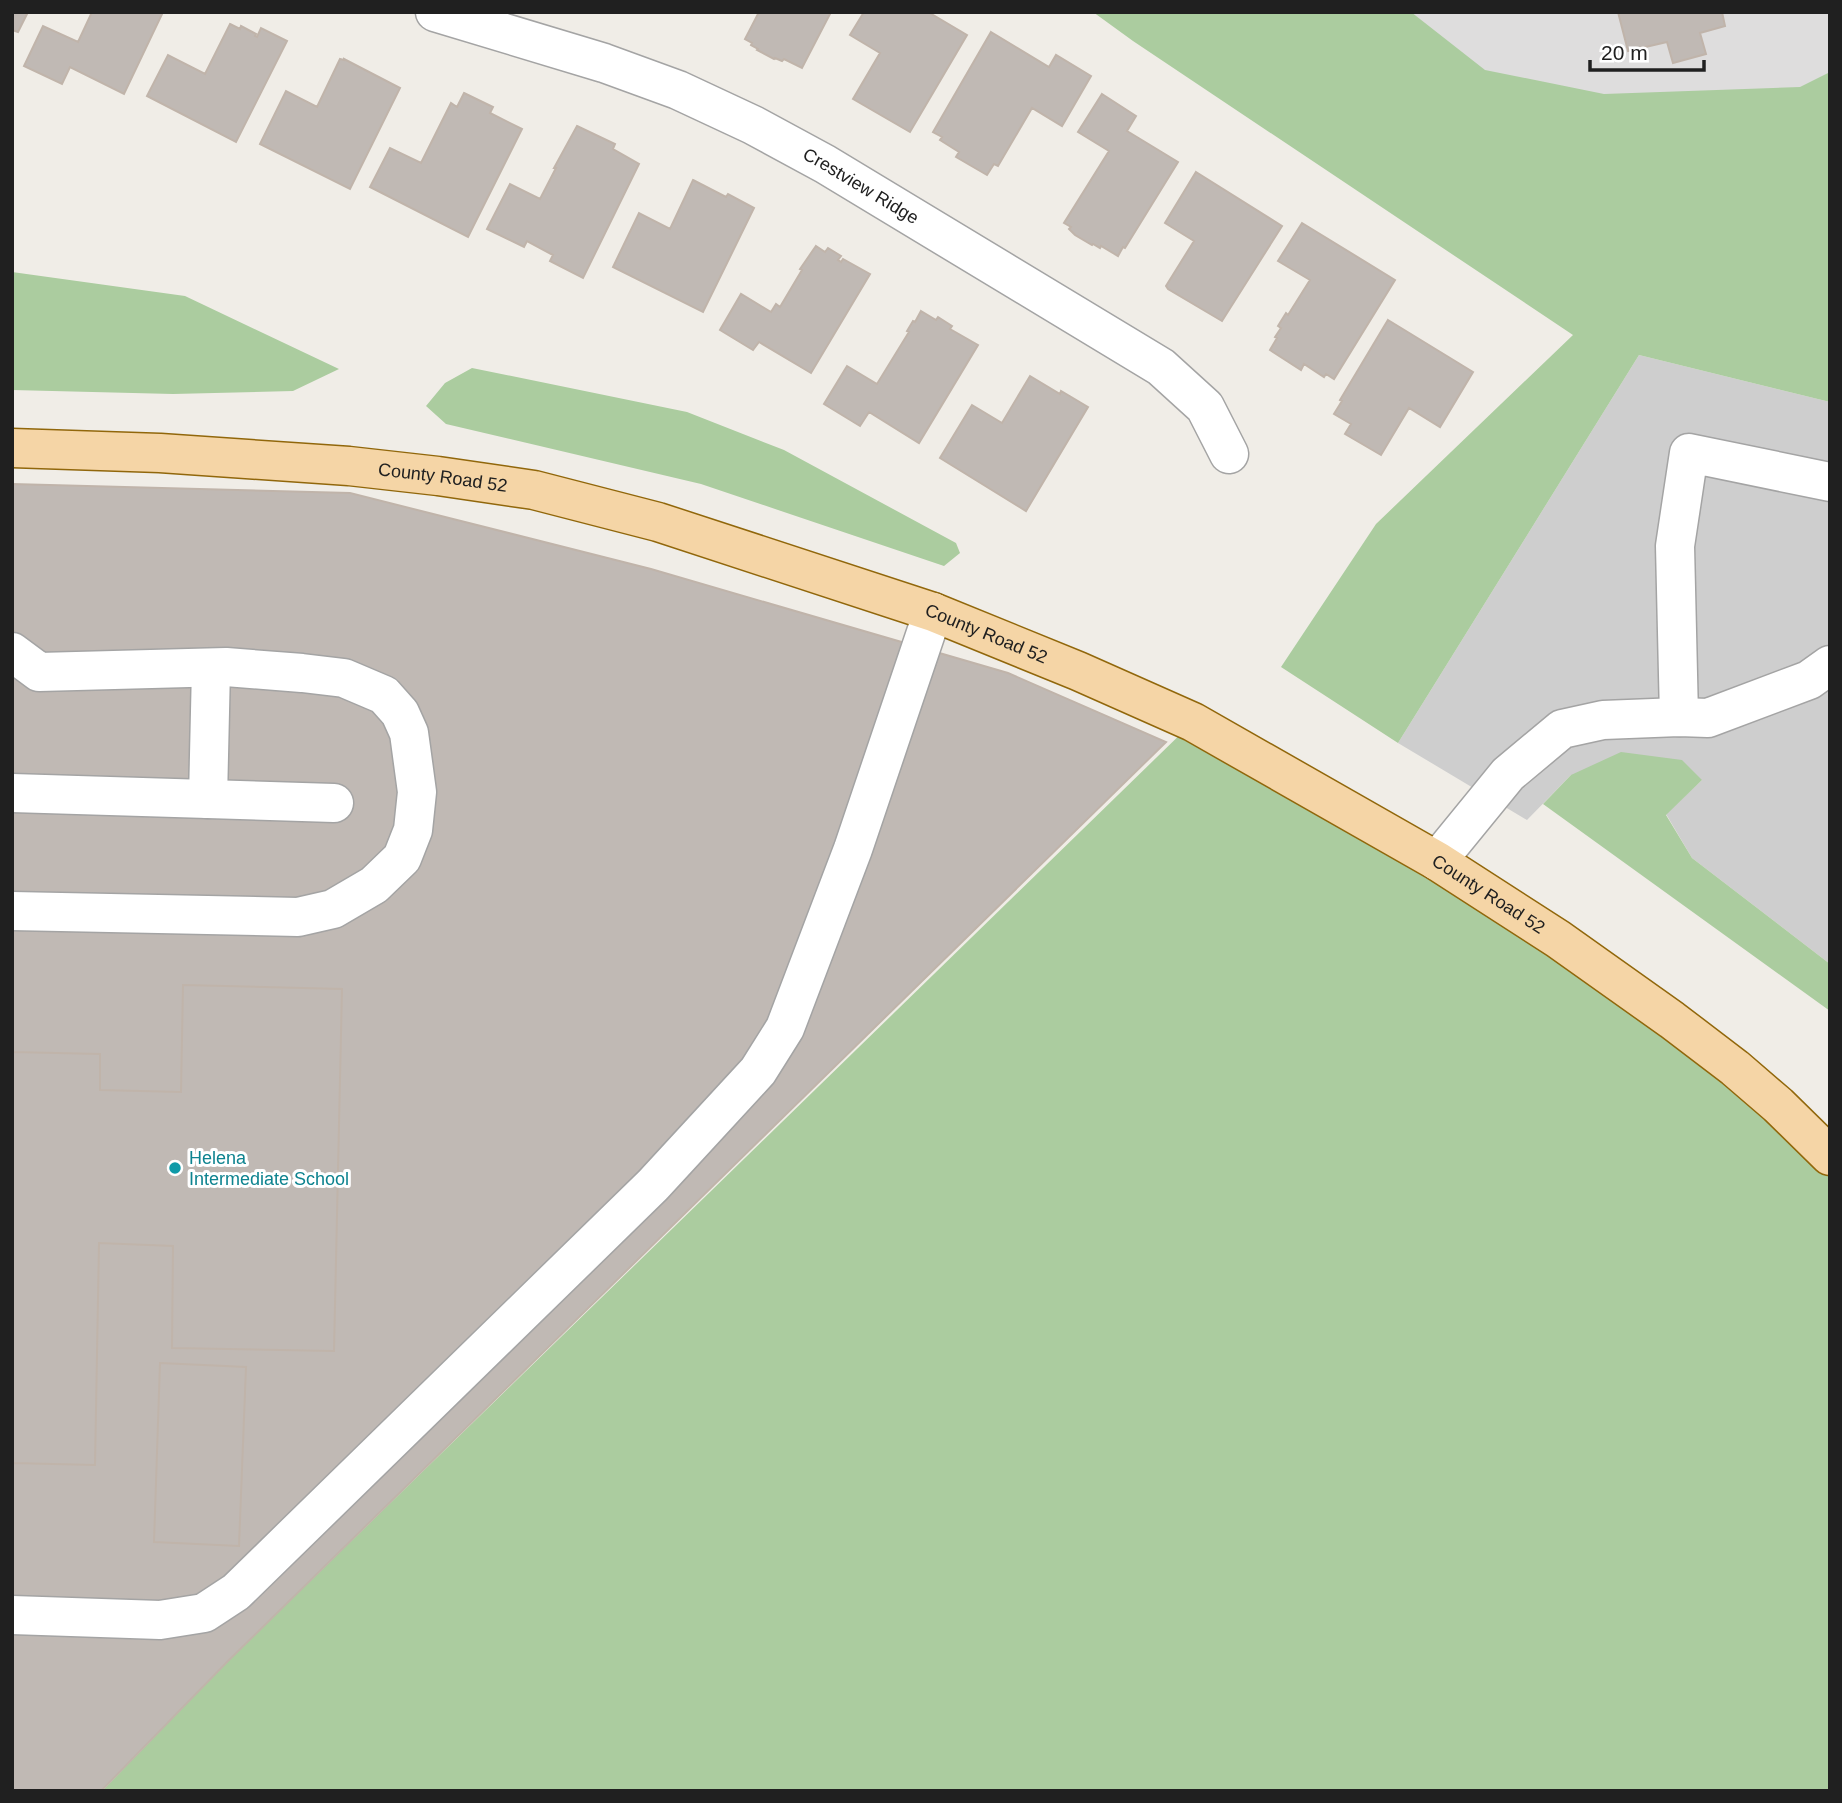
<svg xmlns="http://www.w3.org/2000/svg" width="1842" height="1803" viewBox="0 0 1842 1803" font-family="Helvetica,sans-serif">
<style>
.residential{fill:#dedddd}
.religious{fill:#cecece}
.forest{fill:#abcc9f}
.building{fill:#c0b9b4;stroke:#c0b4aa;stroke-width:2}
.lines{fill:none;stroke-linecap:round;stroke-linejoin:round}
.minor-casing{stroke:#a4a4a4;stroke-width:41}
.major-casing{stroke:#91670b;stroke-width:41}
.minor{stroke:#fff;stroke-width:38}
.major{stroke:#f5d5a6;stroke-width:38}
.culture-dot{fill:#0f9aa8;stroke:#fff;stroke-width:2.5}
.labels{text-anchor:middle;stroke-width:6;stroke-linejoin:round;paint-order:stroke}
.street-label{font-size:18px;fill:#202020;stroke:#fff}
.culture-label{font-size:18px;fill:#0d838f;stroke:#fff;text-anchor:start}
</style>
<rect width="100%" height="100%" fill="#f0ede7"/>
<path class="residential" d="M 1353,12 L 1830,12 L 1830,150 L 1728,203 Z"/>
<path class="religious" d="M 1639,355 L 1830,402 L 1830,964 L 1692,858 L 1666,814 L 1702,780 L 1571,775 L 1527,820 L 1398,743 Z"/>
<path class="forest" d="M 1093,12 L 1411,12 L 1485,70 L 1604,94 L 1800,87 L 1830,72 L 1830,402 L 1639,355 L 1398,743 L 1281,667 L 1376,524 L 1573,335 L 1133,41 Z
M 12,272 L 185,296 L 339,369 L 293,391 L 173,394 L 12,390 Z
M 472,368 L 687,412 L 784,450 L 956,543 L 960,553 L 944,566 L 701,484 L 446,424 L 426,406 L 445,383 Z
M 1193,722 L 1672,1020 L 1830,1163 L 1830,1791 L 102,1791 L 228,1661 Z
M 1621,752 L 1682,760 L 1702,780 L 1666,815 L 1692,858 L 1830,964 L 1830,1011 L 1543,804 L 1571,775 Z"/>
<path class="building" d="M 12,12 L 28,12 L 18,32 L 12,30 Z
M 92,12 L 163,12 L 124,94 L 70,67 L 62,84 L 24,66 L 43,26 L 78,42 Z
M 759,12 L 831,12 L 802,68 L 784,59 L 782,61 L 775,58 L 774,59 L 757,50 L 758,49 L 751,45 L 752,43 L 745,39 Z
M 864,12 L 928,12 L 967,35 L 910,132 L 853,99 L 880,53 L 850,35 Z
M 1618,12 L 1722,12 L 1725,26 L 1700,33 L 1706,54 L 1673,63 L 1667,42 L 1628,51 Z
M 230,24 L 240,29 L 241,26 L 256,34 L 255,36 L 257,37 L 261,28 L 287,41 L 236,142 L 147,96 L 168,55 L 205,74 Z
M 991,32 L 1049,67 L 1056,55 L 1091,76 L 1062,126 L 1032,108 L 998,166 L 994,164 L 987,175 L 956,157 L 959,152 L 940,140 L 942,137 L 933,132 Z
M 340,59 L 344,60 L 344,59 L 400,88 L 350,189 L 260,144 L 286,91 L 317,107 Z
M 464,93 L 493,107 L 490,113 L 522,129 L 468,237 L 370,187 L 390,148 L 421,163 L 451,103 L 457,107 Z
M 1102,94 L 1136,116 L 1127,131 L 1178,162 L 1125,248 L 1123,247 L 1118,256 L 1101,246 L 1100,248 L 1093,244 L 1092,245 L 1075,235 L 1069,229 L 1071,227 L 1064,223 L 1109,151 L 1078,132 Z
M 577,126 L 615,144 L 613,149 L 639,164 L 583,278 L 550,261 L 553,255 L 527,241 L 524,247 L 487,229 L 510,184 L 540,199 L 556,168 L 554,168 Z
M 1196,172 L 1282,226 L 1222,321 L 1168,289 L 1166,286 L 1194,241 L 1165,223 Z
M 693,180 L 726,197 L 728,194 L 754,208 L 703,312 L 613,267 L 639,213 L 670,229 Z
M 1302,223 L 1395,280 L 1334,379 L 1326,374 L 1324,377 L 1304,364 L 1301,370 L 1270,350 L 1277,338 L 1275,337 L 1281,328 L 1278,326 L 1286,313 L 1288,315 L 1310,280 L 1278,261 Z
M 816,246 L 825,252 L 828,248 L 841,256 L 838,260 L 841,262 L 843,259 L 870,274 L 811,373 L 759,342 L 753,350 L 720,330 L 741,294 L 771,312 L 776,304 L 780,307 L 802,270 L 800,269 Z
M 921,311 L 936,320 L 938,317 L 952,326 L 950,329 L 978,345 L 919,443 L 869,412 L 860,426 L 824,404 L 847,366 L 877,384 L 909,332 L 907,331 L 913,321 L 915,322 Z
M 1388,320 L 1473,372 L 1440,427 L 1409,408 L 1381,455 L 1345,434 L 1351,424 L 1334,414 L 1342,401 L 1340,400 Z
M 1030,376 L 1060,394 L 1061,391 L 1088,407 L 1026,511 L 940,458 L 972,405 L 1002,423 Z
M 12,484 L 350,493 L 651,569 L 1008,673 L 1166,742 L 228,1661 L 101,1791 L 12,1791 Z
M 183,985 L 342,989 L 334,1351 L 172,1348 L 173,1246 L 99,1243 L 95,1465 L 12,1463 L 12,1052 L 100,1054 L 100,1090 L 181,1092 Z
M 160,1363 L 246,1367 L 239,1546 L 154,1542 Z"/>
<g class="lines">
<g class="minor-casing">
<g id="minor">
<path id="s1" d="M 435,12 L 604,63 L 678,90 L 753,125 L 825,164 L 1161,367 L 1205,407 L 1229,454"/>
<path d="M 12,652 L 39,672 L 226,667 L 302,673 L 344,678 L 384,695 L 400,713 L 409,733 L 417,792 L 413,830 L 402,858 L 374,885 L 333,909 L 298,917 L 12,911"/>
<path d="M 1679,717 L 1675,546 L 1689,453 L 1830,482"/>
<path d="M 12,793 L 334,803"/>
<path d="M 208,799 L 211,668"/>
<path d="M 1437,861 L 1508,774 L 1562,729 L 1603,720 L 1679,717 L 1708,718 L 1809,680 L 1830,665"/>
<path d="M 12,1615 L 160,1620 L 204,1613 L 236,1592 L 653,1185 L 758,1071 L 785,1028 L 853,849 L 933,612"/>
</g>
</g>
<g class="major-casing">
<g id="major">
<path id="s2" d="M 12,448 L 160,453 L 349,466 L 438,476 L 534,490 L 658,522 L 933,612 L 1078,671 L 1193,722 L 1437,861 L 1558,939 L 1672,1020 L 1735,1068 L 1778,1105 L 1830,1156"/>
</g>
</g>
<use href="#minor" class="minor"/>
<use href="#major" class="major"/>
</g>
<circle class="culture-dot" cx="175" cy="1168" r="7"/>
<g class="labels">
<g class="street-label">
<text dy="6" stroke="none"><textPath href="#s1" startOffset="462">Crestview Ridge</textPath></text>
<text dy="6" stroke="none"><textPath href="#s2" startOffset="432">County Road 52</textPath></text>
<text dy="6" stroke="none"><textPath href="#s2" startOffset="999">County Road 52</textPath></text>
<text dy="6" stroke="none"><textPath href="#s2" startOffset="1566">County Road 52</textPath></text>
</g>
<g class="culture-label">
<text x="189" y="1164">Helena<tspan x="189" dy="21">Intermediate School</tspan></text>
</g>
</g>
<rect width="1842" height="1803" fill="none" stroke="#202020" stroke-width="28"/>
<path d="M1590 60v10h114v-10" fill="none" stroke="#202020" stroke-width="3.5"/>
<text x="1601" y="60" font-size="21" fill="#202020" stroke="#ffffff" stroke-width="5" paint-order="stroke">20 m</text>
</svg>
